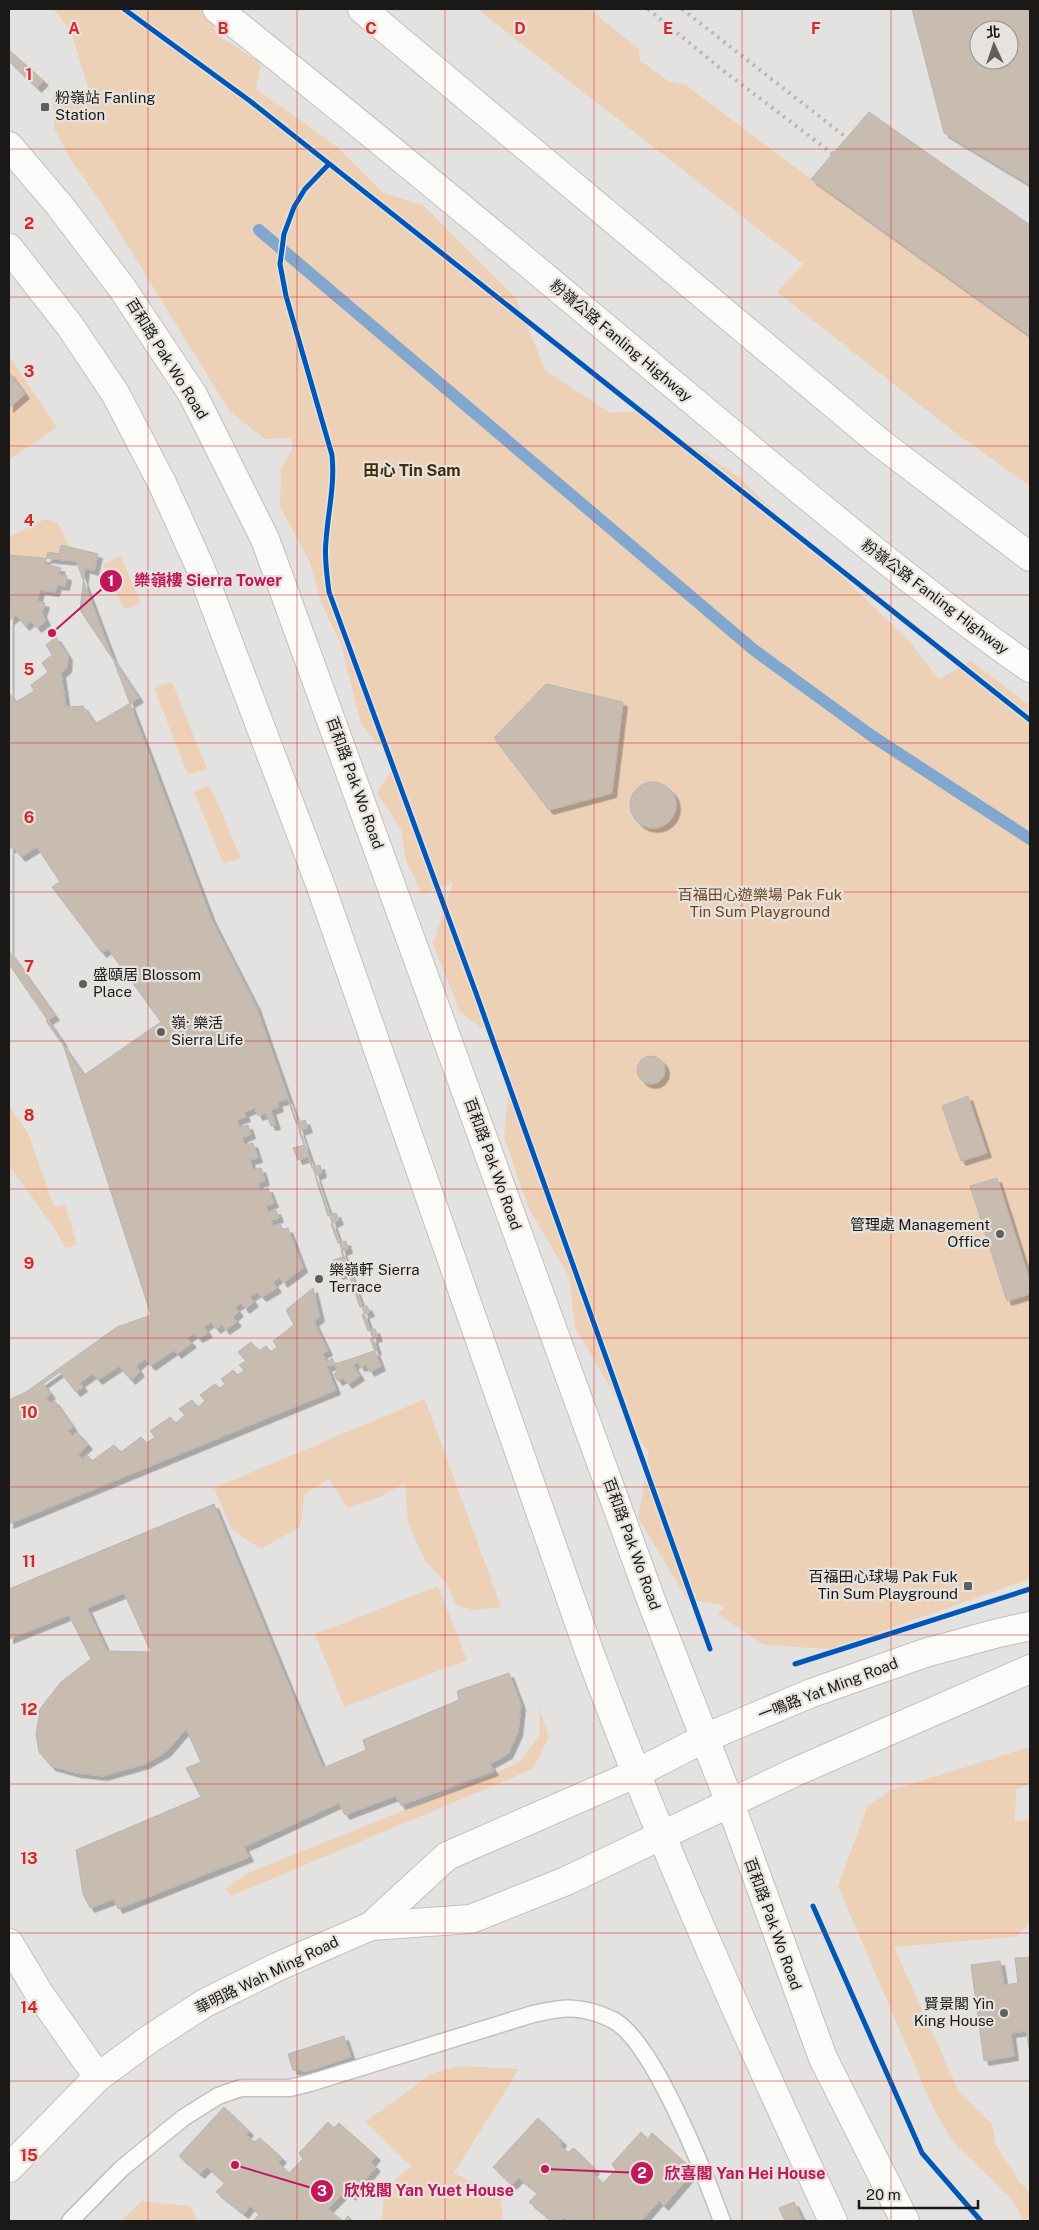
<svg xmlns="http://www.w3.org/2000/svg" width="1039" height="2230" viewBox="0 0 1039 2230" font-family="'Public Sans','Noto Sans TC',sans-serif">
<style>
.green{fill:#edd1b7}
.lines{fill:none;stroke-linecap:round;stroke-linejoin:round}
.stream{stroke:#82a7ce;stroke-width:12}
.building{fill:#c8bcb0;stroke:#b7b6b5;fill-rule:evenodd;filter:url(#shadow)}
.lane-casing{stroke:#c2c0bf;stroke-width:19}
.street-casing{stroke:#c2c0bf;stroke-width:30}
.secondary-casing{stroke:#c2c0bf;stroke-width:30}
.highway-casing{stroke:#c2c0bf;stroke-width:30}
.lane{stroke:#fbfbfa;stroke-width:16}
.street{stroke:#fbfbfa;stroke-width:28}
.secondary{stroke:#fbfbfa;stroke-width:28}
.highway{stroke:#fbfbfa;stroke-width:28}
.rail{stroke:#b8b8b6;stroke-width:4;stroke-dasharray:2.5 5;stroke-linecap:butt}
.cycleway-casing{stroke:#e6e2de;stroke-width:8}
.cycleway{stroke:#0057b8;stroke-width:5}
.grid{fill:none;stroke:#d62828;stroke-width:1;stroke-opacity:0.55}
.poi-dot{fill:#615f5e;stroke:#e6e2de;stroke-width:2}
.labels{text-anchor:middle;stroke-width:4.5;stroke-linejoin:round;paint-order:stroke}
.poi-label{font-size:15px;fill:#1a1918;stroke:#e6e2de;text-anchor:start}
.street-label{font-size:15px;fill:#1a1918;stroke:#e6e2de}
.park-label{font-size:15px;fill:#71471d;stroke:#e6e2de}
.neighbourhood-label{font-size:16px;font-weight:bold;fill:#3f2e05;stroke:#e6e2de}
.grid-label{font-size:16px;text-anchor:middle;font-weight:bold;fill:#d62828;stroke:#e6e2de;stroke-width:4.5;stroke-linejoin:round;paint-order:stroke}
.leader{fill:none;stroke:#c2185b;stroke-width:2}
.callout-dot{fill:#c2185b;stroke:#e6e2de;stroke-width:2}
.mark-label{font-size:15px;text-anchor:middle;font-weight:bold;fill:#fff}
.callout-label{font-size:16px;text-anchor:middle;font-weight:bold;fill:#c2185b;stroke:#e6e2de;stroke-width:4.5;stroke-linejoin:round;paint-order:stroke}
</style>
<defs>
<filter id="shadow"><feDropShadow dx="4.5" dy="4.5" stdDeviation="0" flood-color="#0004"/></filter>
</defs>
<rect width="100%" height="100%" fill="#e4e2e0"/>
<path class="green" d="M 53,9 L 207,9 L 217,35 L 261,63 L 256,89 L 339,148 L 384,193 L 424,206 L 516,298 L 545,370 L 610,413 L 641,411 L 740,478 L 908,640 L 939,679 L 971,661 L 1030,706 L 1030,1579 L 831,1649 L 764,1645 L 718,1614 L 725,1606 L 687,1599 L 638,1518 L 649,1454 L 575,1327 L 569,1277 L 528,1207 L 504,1137 L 508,1094 L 485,1030 L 460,1012 L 433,944 L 453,882 L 422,895 L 406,860 L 401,829 L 377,793 L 395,764 L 361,724 L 341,644 L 322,605 L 309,560 L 280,507 L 281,469 L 293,448 L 290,438 L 265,439 L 230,412 L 102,204 L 71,160 L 54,128 L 53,95 L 75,104 L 89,91 L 71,32 Z
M 477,9 L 589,9 L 639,49 L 640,60 L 668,81 L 686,85 L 811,179 L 1030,336 L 1030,486 L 957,434 L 777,292 L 803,264 Z
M 9,356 L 57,427 L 9,460 Z
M 45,519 L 58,523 L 76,561 L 9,555 L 9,557 L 9,537 Z
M 121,556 L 141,604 L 124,609 L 103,565 Z
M 172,682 L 207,769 L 188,775 L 154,688 Z
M 210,785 L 241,858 L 223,863 L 194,792 Z
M 9,1106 L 28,1133 L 54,1207 L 65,1204 L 77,1244 L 66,1249 L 53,1226 L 9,1166 Z
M 425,1399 L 501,1607 L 473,1610 L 456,1605 L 446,1583 L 425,1561 L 408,1523 L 405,1483 L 382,1496 L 348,1508 L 329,1479 L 305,1494 L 300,1527 L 261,1549 L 232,1530 L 214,1488 Z
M 438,1586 L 467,1660 L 344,1707 L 315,1634 Z
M 539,1708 L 549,1737 L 533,1769 L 231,1896 L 225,1889 L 248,1873 L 496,1773 L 519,1762 L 540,1735 Z
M 1030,1747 L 1030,1783 L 1016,1790 L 1015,1821 L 1029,1820 L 1030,1924 L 1015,1937 L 894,1947 L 959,2092 L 992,2124 L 996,2145 L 1019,2181 L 1030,2193 L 1030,2221 L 1024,2221 L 1011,2198 L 954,2143 L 933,2108 L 838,1886 L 867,1807 L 891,1790 Z
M 459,2066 L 519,2069 L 454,2173 L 501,2197 L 503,2221 L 382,2221 L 384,2192 L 402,2173 L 412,2167 L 365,2122 L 431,2074 Z
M 141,2201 L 190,2206 L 198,2221 L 121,2221 Z"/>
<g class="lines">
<path class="stream" d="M 259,230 L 754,650 L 872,736 L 1030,839"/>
</g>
<path class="building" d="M 912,9 L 1030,9 L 1030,185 L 944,133 ZM 979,30 L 1009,30 L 1009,60 L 979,60 Z
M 9,50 L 44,81 L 37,88 L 9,61 Z
M 869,112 L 1030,225 L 1030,336 L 811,179 Z
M 9,372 L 25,394 L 9,408 Z
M 61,545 L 98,554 L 94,571 L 85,568 L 80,610 L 139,698 L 95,724 L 83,706 L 66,707 L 61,673 L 67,668 L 68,656 L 56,637 L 46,645 L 52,655 L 42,663 L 48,672 L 31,685 L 34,691 L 16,702 L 9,693 L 9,621 L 16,615 L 25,626 L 31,621 L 37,628 L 46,621 L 42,613 L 45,603 L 37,601 L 40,590 L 55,592 L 57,585 L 65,586 L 67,576 L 59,574 L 61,568 L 45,564 L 48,552 L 59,554 Z
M 9,555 L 76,561 L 211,918 L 256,1006 L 377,1350 L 327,1367 L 336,1390 L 9,1524 L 9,1400 L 26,1392 L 117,1327 L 151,1315 L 62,1041 L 9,964 Z
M 546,684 L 623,702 L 612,793 L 549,810 L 494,738 Z
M630 805a23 23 0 1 1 46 0a23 23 0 1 1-46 0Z
M 13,847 L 21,857 L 37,847 L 60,882 L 52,887 L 102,953 L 108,949 L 161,1022 L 84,1075 L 46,1021 L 55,1016 L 9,951 L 9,849 Z
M637 1070a14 14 0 1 1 28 0a14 14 0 1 1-28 0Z
M 968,1096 L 987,1153 L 961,1161 L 942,1106 Z
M 288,1099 L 296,1123 L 305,1120 L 308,1128 L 299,1131 L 304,1145 L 293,1148 L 298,1160 L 308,1157 L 312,1168 L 320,1165 L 322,1173 L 315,1176 L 328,1216 L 336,1213 L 339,1220 L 331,1224 L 338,1243 L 346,1241 L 348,1249 L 341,1251 L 343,1257 L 333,1260 L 338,1275 L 348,1272 L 360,1307 L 367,1306 L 370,1312 L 362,1315 L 368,1331 L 375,1329 L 378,1337 L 370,1339 L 381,1366 L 370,1372 L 366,1365 L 360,1367 L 358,1362 L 353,1365 L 360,1376 L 348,1384 L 343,1378 L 338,1381 L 334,1374 L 338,1371 L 332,1358 L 327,1362 L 322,1354 L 328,1351 L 314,1322 L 320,1317 L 313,1288 L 286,1310 L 294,1325 L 273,1341 L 277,1347 L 271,1352 L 266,1346 L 259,1351 L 251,1342 L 238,1352 L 246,1361 L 239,1365 L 244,1370 L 238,1375 L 233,1370 L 221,1379 L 225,1384 L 220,1388 L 215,1384 L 200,1395 L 205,1401 L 198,1407 L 192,1400 L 179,1409 L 185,1415 L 176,1423 L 170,1417 L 150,1431 L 155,1437 L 147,1443 L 141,1437 L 121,1452 L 114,1445 L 92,1461 L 87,1455 L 82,1459 L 78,1454 L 88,1445 L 77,1432 L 72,1436 L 68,1431 L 73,1427 L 54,1400 L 51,1403 L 46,1398 L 51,1394 L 43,1384 L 60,1372 L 76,1392 L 83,1387 L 80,1383 L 92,1374 L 98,1380 L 119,1366 L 131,1380 L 140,1372 L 136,1366 L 145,1359 L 151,1366 L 174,1350 L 177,1354 L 192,1343 L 187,1338 L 194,1333 L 198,1338 L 208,1333 L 204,1327 L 211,1322 L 216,1329 L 222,1325 L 225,1330 L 237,1322 L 233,1317 L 239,1312 L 235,1307 L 241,1303 L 245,1309 L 254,1302 L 250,1297 L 257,1292 L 262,1297 L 277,1288 L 273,1282 L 280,1277 L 283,1283 L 303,1268 L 288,1228 L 283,1230 L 280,1224 L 273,1226 L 271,1220 L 279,1218 L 276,1210 L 268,1212 L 266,1206 L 274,1203 L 268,1188 L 261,1191 L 258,1183 L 265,1181 L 261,1168 L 253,1170 L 250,1160 L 258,1158 L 253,1143 L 245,1145 L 242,1138 L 251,1134 L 248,1125 L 239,1127 L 237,1120 L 246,1117 L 244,1112 L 255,1108 L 258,1116 L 266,1113 L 271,1126 L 276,1125 L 271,1110 L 279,1107 L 277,1102 Z
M 997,1178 L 1030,1281 L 1030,1294 L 1007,1301 L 970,1186 Z
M 214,1504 L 323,1768 L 366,1750 L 363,1740 L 459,1700 L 457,1691 L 509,1673 L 521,1705 L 518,1732 L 508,1754 L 490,1764 L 494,1771 L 401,1805 L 395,1796 L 345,1815 L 339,1803 L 244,1847 L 249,1857 L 118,1909 L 114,1899 L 90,1908 L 83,1894 L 76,1850 L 201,1797 L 186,1768 L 201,1762 L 186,1729 L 166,1752 L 145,1764 L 103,1776 L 76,1773 L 51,1766 L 39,1752 L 36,1734 L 40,1709 L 61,1682 L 91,1659 L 69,1615 L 9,1639 L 9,1589 ZM 124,1593 L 151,1652 L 107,1651 L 87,1608 Z
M 1030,1957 L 1030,2054 L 1026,2031 L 1011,2033 L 1014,2056 L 984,2061 L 971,1965 L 1000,1961 L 1004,1985 L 1018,1983 L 1015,1958 Z
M 344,2036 L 351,2057 L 309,2071 L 293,2070 L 288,2054 Z
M 224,2107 L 249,2131 L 246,2135 L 254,2142 L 260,2138 L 282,2158 L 278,2163 L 289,2173 L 303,2159 L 299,2153 L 328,2122 L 334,2128 L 339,2123 L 376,2156 L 371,2162 L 376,2167 L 351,2196 L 346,2191 L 328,2209 L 343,2221 L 253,2221 L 260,2214 L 250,2206 L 244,2214 L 216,2192 L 225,2183 L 207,2167 L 200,2174 L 179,2156 Z
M 538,2118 L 562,2141 L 560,2146 L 568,2152 L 574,2148 L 595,2169 L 592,2173 L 603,2183 L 616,2170 L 612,2164 L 641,2132 L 648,2139 L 652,2133 L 690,2167 L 684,2173 L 689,2177 L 664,2206 L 659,2201 L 642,2220 L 644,2221 L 568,2221 L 563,2217 L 560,2221 L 552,2221 L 529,2202 L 538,2193 L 519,2178 L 512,2185 L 493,2167 Z
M 794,2202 L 803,2221 L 785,2221 L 779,2208 Z
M 348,2216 L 353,2221 L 344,2221 Z"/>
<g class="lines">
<g class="lane-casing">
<path id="lane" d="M 70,2221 L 121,2169 L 183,2118 L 218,2096 L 241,2088 L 290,2088 L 310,2083 L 533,2014 C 564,2007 581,2005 611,2019 C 652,2037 706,2177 722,2221"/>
</g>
<g class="street-casing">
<path id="street" d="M 9,1943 L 39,1993 L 98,2077"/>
</g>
<g class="secondary-casing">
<path id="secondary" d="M 9,146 L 60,206 L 122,288 L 193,395 L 265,539 L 651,1600 L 730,1803 L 823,2058 L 905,2221
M 9,248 L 70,326 L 115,393 L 162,483 L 200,567 L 320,884 L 589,1651 C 661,1845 746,2034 833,2221
M 371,1926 L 471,1919 L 566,1881 L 793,1773 L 1030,1669
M 9,2168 L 98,2077 L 151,2038 L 205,2003 L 277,1967 L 371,1926 L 447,1856 L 635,1774 L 705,1738 L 809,1694 L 925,1653 L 998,1633 L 1030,1626"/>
</g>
<g class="highway-casing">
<path id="highway" d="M 217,9 C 369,130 519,255 668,380 C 787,479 903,579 1030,668
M 362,9 L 879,442 L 1030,557"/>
</g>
<use href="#lane" class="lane"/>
<use href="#street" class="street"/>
<use href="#secondary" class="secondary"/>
<use href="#highway" class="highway"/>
<path class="rail" d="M 648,9 L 720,68 L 833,154
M 682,9 L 847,138"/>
<g class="cycleway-casing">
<path id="cycleway" d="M 124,9 L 250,101 L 1030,720
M 329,164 L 305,189 L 294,207 L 284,234 L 280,264 L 286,296 L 332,455 C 335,486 328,511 326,541 C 324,558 327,575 329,592 L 476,993 L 710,1649
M 795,1664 L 1030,1589
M 813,1906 L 922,2153 L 981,2221"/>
</g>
<use href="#cycleway" class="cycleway"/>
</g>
<path class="grid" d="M 148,9 L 148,2221M 297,9 L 297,2221M 445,9 L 445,2221M 594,9 L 594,2221M 742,9 L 742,2221M 891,9 L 891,2221M 9,149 L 1030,149M 9,297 L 1030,297M 9,446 L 1030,446M 9,595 L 1030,595M 9,743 L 1030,743M 9,892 L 1030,892M 9,1041 L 1030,1041M 9,1189 L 1030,1189M 9,1338 L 1030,1338M 9,1487 L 1030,1487M 9,1635 L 1030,1635M 9,1784 L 1030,1784M 9,1933 L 1030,1933M 9,2081 L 1030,2081"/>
<g class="poi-dot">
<rect x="40" y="102" width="10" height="10" rx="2.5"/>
<circle cx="83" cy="984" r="5"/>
<circle cx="161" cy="1032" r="5"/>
<circle cx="1000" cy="1234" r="5"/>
<circle cx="319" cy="1279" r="5"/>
<rect x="963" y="1581" width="10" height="10" rx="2.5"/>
<circle cx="1004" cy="2013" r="5"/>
</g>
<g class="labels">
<g class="poi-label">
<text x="55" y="103">粉嶺站 Fanling<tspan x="55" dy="17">Station</tspan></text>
<text x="93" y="980">盛頤居 Blossom<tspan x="93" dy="17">Place</tspan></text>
<text x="171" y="1028">嶺· 樂活<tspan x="171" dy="17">Sierra Life</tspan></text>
<text x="990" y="1230" text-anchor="end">管理處 Management<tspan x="990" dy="17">Office</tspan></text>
<text x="329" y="1275">樂嶺軒 Sierra<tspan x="329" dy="17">Terrace</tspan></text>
<text x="958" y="1582" text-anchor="end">百福田心球場 Pak Fuk<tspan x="958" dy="17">Tin Sum Playground</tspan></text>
<text x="994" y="2009" text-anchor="end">賢景閣 Yin<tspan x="994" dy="17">King House</tspan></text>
</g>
<g class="street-label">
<text transform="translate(621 341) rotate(40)" y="5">粉嶺公路 Fanling Highway</text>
<text transform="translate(167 359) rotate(58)" y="5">百和路 Pak Wo Road</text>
<text transform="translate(935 597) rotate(37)" y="5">粉嶺公路 Fanling Highway</text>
<text transform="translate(355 783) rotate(70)" y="5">百和路 Pak Wo Road</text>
<text transform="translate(493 1164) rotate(70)" y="5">百和路 Pak Wo Road</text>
<text transform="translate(632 1544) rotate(70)" y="5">百和路 Pak Wo Road</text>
<text transform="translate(828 1689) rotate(-21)" y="5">一鳴路 Yat Ming Road</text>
<text transform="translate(773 1924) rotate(70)" y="5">百和路 Pak Wo Road</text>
<text transform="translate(267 1975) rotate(-26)" y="5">華明路 Wah Ming Road</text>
</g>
<g class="park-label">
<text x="760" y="900">百福田心遊樂場 Pak Fuk<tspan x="760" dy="17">Tin Sum Playground</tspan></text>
</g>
<g class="neighbourhood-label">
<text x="412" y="476">田心 Tin Sam</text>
</g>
</g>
<g class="grid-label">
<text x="74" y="34">A</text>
<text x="223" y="34">B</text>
<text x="371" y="34">C</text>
<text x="520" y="34">D</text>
<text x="668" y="34">E</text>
<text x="816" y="34">F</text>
<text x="29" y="80">1</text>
<text x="29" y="229">2</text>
<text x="29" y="377">3</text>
<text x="29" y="526">4</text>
<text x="29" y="675">5</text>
<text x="29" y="823">6</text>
<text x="29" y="972">7</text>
<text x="29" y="1121">8</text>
<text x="29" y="1269">9</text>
<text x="29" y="1418">10</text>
<text x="29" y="1567">11</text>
<text x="29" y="1715">12</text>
<text x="29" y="1864">13</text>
<text x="29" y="2013">14</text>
<text x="29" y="2161">15</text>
</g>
<path class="leader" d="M52 633L111 581M545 2169L642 2173M235 2165L322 2191"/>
<g class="callout-dot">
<circle cx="52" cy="633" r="5"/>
<circle cx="545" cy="2169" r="5"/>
<circle cx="235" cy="2165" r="5"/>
<circle cx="111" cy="581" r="12"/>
<circle cx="642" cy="2173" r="12"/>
<circle cx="322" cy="2191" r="12"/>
</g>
<g class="mark-label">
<text x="111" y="586">1</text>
<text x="642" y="2178">2</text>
<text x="322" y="2196">3</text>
</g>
<g class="callout-label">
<text x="208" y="586">樂嶺樓 Sierra Tower</text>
<text x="745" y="2179">欣喜閣 Yan Hei House</text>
<text x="429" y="2196">欣悅閣 Yan Yuet House</text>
</g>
<rect width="1039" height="2230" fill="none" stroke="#1a1918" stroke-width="20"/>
<g transform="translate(994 45) rotate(357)"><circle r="24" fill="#e6e2de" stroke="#94928f"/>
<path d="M0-4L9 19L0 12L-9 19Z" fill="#615f5e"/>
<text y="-8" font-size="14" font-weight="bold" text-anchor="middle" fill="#1a1918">北</text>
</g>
<path d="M859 2200v8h119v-8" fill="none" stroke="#1a1918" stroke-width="2.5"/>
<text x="866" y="2200" font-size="15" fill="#1a1918" stroke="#e6e2de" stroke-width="4" paint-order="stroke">20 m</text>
</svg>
